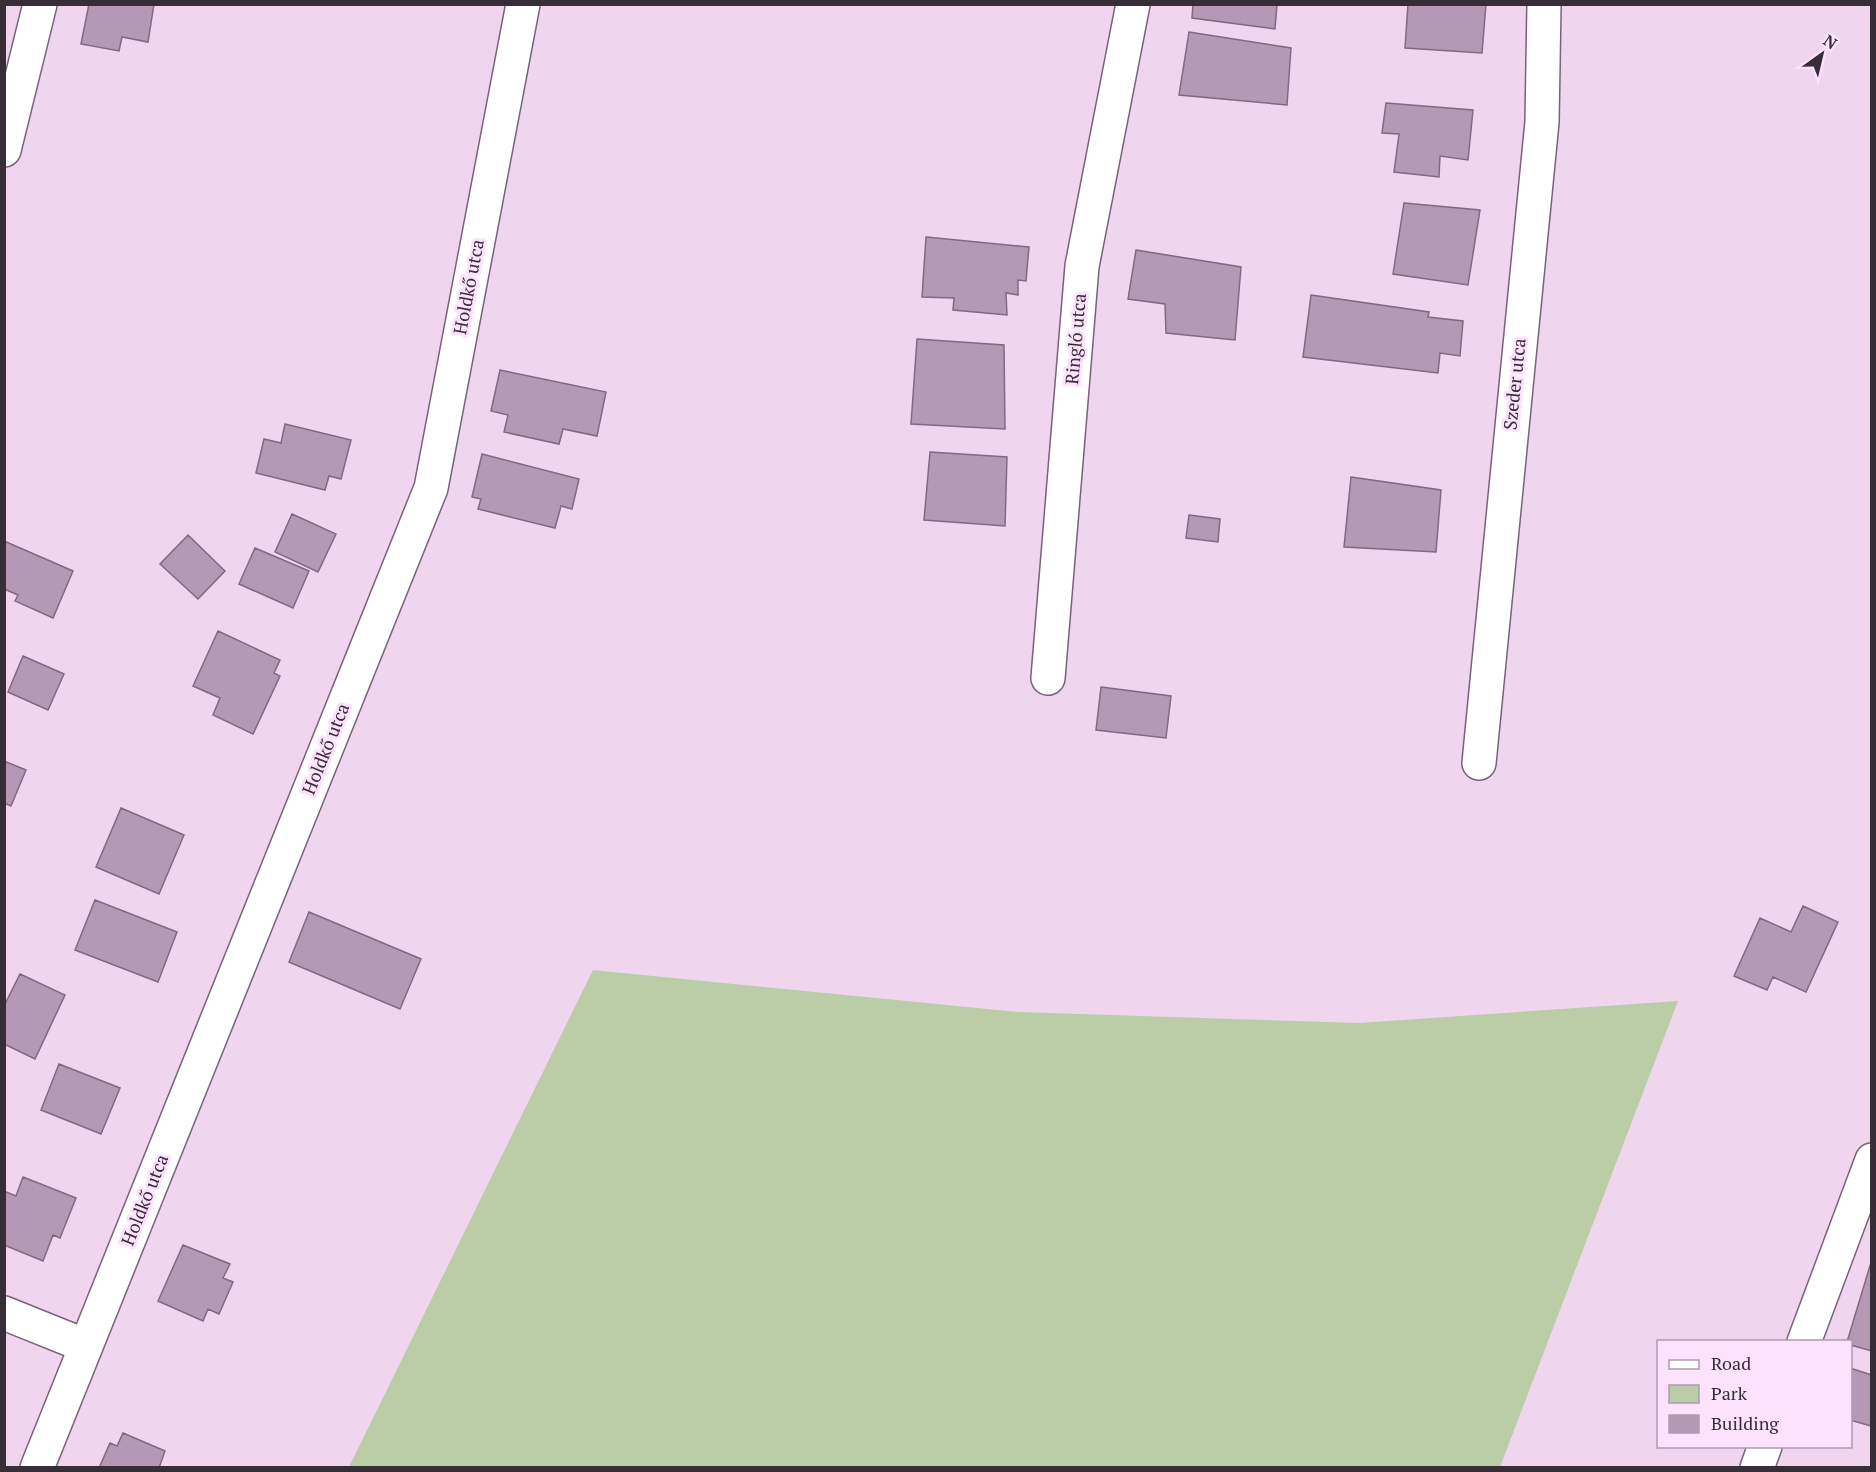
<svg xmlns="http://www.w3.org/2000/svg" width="1876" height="1472" viewBox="0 0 1876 1472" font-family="'PT Serif',serif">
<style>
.green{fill:#bbcda7}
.building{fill:#b399b3;stroke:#816980;stroke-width:1.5}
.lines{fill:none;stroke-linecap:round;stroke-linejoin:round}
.minor-casing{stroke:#7a627a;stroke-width:36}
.minor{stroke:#fff;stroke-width:33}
.labels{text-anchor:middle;stroke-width:6;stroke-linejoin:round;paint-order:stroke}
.street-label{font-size:18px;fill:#372d37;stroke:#fde2fd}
</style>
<rect width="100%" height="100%" fill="#f0d5ef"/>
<path class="green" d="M 593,970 L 1018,1012 L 1359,1023 L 1678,1001 L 1500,1467 L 349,1467 Z"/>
<path class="building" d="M 89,4 L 154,4 L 148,42 L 122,37 L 119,51 L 81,44 Z
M 1193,4 L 1277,4 L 1275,29 L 1192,18 Z
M 1408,4 L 1486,4 L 1482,53 L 1405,48 Z
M 1189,32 L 1291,48 L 1287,105 L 1179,95 Z
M 1386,103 L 1473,110 L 1468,160 L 1440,156 L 1439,177 L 1394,172 L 1399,134 L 1382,133 Z
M 1404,203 L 1480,210 L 1468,285 L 1393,274 Z
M 926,237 L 1029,247 L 1026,281 L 1018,280 L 1018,295 L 1006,293 L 1007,315 L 953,310 L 954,298 L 922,297 Z
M 1136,250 L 1241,267 L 1235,340 L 1166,333 L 1165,304 L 1128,299 Z
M 1311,295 L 1429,312 L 1428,317 L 1463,321 L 1460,356 L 1440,353 L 1438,373 L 1303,357 Z
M 917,339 L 1004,345 L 1005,429 L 911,424 Z
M 500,370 L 606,392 L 597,436 L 563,429 L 559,444 L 504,432 L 508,415 L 491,411 Z
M 285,424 L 351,440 L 341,479 L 329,476 L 325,490 L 256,473 L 264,439 L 281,443 Z
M 930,452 L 1007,457 L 1005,526 L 924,520 Z
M 482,454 L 579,479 L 572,509 L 561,506 L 555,528 L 478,509 L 481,499 L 472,497 Z
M 1351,477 L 1441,490 L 1436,552 L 1344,547 Z
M 292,514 L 336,534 L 318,572 L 275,552 Z
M 1189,515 L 1220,519 L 1218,542 L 1186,538 Z
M 188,535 L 225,571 L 198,599 L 160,564 Z
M 4,541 L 73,571 L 53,618 L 15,601 L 18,595 L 4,589 Z
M 255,548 L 309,571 L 293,608 L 239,584 Z
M 218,631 L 280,660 L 274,673 L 280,676 L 253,734 L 213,715 L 220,698 L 193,686 Z
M 23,656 L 64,674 L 48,710 L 8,692 Z
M 1101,687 L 1171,696 L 1166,738 L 1096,730 Z
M 4,761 L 26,770 L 11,806 L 4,803 Z
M 121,808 L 184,835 L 159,894 L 96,867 Z
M 95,900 L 177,932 L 158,982 L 75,950 Z
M 1803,906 L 1838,922 L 1806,992 L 1773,977 L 1767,990 L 1734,976 L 1760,918 L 1791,932 Z
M 309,912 L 421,959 L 400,1009 L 289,962 Z
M 20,974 L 65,995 L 35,1059 L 4,1044 L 4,1006 Z
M 59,1064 L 120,1088 L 101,1134 L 41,1110 Z
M 23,1177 L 76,1198 L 60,1238 L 53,1235 L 43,1261 L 4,1245 L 4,1191 L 16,1196 Z
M 183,1245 L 230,1264 L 223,1278 L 233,1282 L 219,1314 L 208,1309 L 203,1321 L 158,1301 Z
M 1872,1259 L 1872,1351 L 1850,1345 L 1850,1342 L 1847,1342 Z
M 1850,1368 L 1872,1375 L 1871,1426 L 1850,1420 Z
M 123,1433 L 165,1451 L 159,1468 L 99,1468 L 110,1443 L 117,1446 Z"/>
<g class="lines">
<g class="minor-casing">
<path id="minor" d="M 4,150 L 40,4
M 1048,678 L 1082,266 L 1133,4
M 1479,763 L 1542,122 L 1544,4
M 4,1313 L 86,1346
M 1804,1342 L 1872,1160
M 37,1468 L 431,488 L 523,4
M 1757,1468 L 1765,1446"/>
</g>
<use href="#minor" class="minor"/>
</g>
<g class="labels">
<g class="street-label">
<text transform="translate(469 287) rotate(-79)" y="6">Holdkő utca</text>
<text transform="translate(1076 339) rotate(-85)" y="6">Ringló utca</text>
<text transform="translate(1515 384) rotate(-84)" y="6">Szeder utca</text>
<text transform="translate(326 749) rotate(-68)" y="6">Holdkő utca</text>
<text transform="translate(145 1200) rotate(-68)" y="6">Holdkő utca</text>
</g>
</g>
<rect width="1876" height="1472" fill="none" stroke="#372d37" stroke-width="12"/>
<rect x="1657" y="1340" width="195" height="108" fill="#fde2fd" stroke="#ae9aae" stroke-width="1.5"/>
<rect x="1669" y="1360" width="30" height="9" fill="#ffffff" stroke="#ae9aae" stroke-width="1.5"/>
<text x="1711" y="1370" font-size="18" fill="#372d37">Road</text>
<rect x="1669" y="1385" width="30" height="18" fill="#bbcda7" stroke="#ae9aae" stroke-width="1.5"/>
<text x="1711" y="1400" font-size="18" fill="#372d37">Park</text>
<rect x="1669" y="1415" width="30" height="18" fill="#b399b3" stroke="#ae9aae" stroke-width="1.5"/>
<text x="1711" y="1430" font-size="18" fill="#372d37">Building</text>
<g transform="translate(1822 54) rotate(34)" stroke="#fde2fd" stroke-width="4.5" paint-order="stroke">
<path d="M0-4.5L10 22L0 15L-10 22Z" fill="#372d37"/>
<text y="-9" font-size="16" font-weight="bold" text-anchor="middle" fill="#372d37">N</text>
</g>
</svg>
